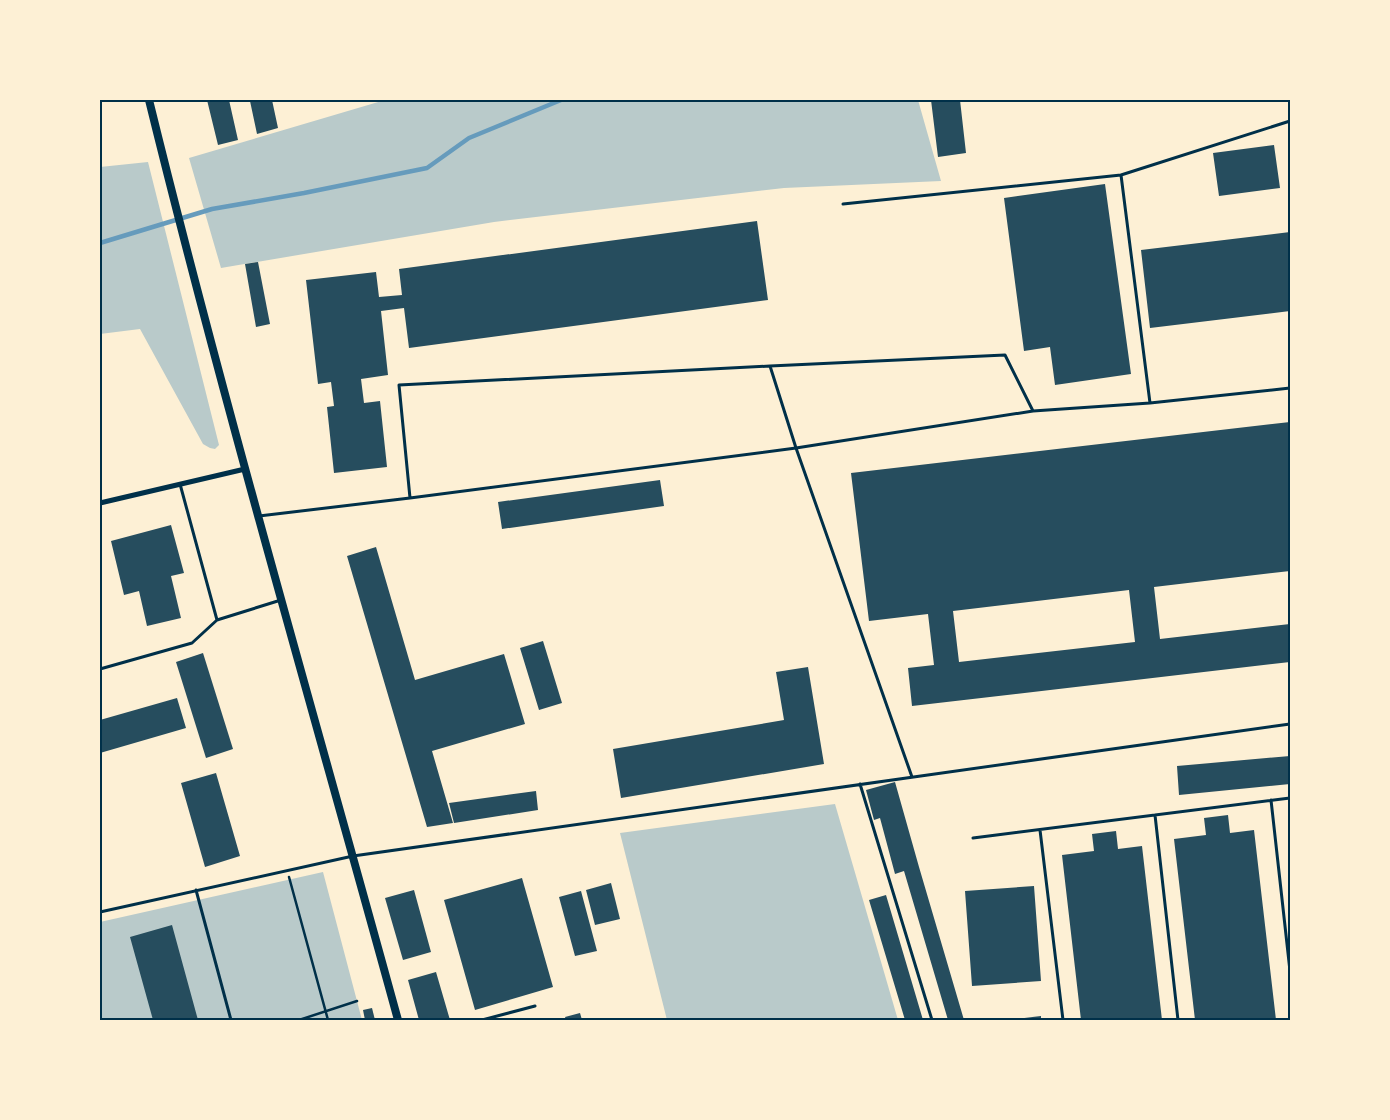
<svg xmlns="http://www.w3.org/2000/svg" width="1390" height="1120" viewBox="0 0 1390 1120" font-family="'Work Sans',sans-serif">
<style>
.green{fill:#b9caca}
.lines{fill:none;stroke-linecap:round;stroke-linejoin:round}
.stream{stroke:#669bbc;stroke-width:4.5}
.building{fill:#264d5e;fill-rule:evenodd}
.path{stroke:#003049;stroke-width:2.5}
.service{stroke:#003049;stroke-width:3}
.minor{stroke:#003049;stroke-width:5}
.tertiary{stroke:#003049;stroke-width:8}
.neatline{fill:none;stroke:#003049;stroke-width:2}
</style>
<rect width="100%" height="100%" fill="#fdf0d5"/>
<path class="green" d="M 385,100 L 918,100 L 941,181 L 784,188 L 494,222 L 221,268 L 189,158 Z
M 148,162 L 219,445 L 215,449 L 210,448 L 203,444 L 140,329 L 100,334 L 100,167 Z
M 835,804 L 898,1020 L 667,1020 L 620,833 Z
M 323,872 L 362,1020 L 100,1020 L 100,922 Z"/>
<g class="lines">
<path class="stream" d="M 100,243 L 212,209 L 304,193 L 427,168 L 469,138 L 561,100"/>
</g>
<path class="building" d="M 207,100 L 229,100 L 238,140 L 218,145 Z
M 254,100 L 272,100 L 278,128 L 257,134 L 250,101 Z
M 931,100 L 960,100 L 966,153 L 938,157 Z
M 1274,145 L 1280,188 L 1219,196 L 1213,153 Z
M 1105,184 L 1131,374 L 1055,385 L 1050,347 L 1024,351 L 1004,198 Z
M 757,221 L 768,300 L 409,348 L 404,308 L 381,311 L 388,375 L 361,379 L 364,403 L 380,401 L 387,467 L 334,473 L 327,407 L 334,406 L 331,382 L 318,384 L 306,280 L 376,272 L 379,297 L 402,295 L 399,269 Z
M 1290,232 L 1290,311 L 1150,328 L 1141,250 Z
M 258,262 L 270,324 L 256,327 L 245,264 Z
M 1290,422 L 1290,571 L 1154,587 L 1160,639 L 1290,624 L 1290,662 L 912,706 L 908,668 L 934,665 L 928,614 L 869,621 L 851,473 ZM 1129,590 L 1135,642 L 959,662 L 953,611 Z
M 660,480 L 664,506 L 502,529 L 498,502 Z
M 171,525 L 184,573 L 171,576 L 181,618 L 147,626 L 139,591 L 124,595 L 111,541 Z
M 376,547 L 415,680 L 504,654 L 525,724 L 432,751 L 453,823 L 427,827 L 347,556 Z
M 543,641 L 562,703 L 539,710 L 520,648 Z
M 203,653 L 233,749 L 206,758 L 176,662 Z
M 808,667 L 824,764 L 621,798 L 613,749 L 784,720 L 776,672 Z
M 177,698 L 186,728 L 100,753 L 100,720 Z
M 1290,756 L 1290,784 L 1179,795 L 1177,766 Z
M 216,773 L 240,856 L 205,867 L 181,783 Z
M 895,782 L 919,867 L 964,1020 L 948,1020 L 904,871 L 895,874 L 880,818 L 874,820 L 866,790 Z
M 536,791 L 538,810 L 454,823 L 449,803 Z
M 1228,815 L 1230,833 L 1254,830 L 1276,1020 L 1195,1020 L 1174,839 L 1206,835 L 1204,818 Z
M 1116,831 L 1118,849 L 1142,846 L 1162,1020 L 1081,1020 L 1062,855 L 1094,851 L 1092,834 Z
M 522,878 L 553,987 L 475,1010 L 444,900 Z
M 611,883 L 620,919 L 595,925 L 586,890 Z
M 1034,886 L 1041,981 L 972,986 L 965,891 Z
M 414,890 L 431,952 L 403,960 L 385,898 Z
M 581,891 L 597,951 L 575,956 L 559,897 Z
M 886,895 L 923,1020 L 905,1020 L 869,900 Z
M 172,925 L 198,1020 L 153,1020 L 130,937 Z
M 436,972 L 450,1020 L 419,1020 L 408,980 Z
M 372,1008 L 375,1020 L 365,1020 L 363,1010 Z
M 580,1013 L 582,1020 L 566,1020 L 565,1017 Z
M 1041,1016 L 1041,1020 L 1015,1020 L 1015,1019 Z"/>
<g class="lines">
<path class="path" d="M 289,877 L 328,1020
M 299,1020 L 357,1001"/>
<path class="service" d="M 843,204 L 1121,175
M 770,366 L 1005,355 L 1033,411
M 1150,403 L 1121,175 L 1290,121
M 180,484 L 217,620
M 410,498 L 399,385 L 770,366 L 796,448 L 912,777
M 259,516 L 410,498 L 796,448 L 1033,411 L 1150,403 L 1290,388
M 100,669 L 192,643 L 217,620 L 281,600
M 860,784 L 932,1020
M 1271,800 L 1290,971
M 1155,815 L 1178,1020
M 1040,830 L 1063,1020
M 973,838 L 1290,798
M 196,890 L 231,1020
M 100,912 L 353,856 L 1290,724
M 482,1020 L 535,1006"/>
<path class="minor" d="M 100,503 L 245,469"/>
<path class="tertiary" d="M 149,100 C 225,409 314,714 398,1020"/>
</g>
<rect width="1390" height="1120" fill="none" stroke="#fdf0d5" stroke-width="202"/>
<rect x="101" y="101" width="1188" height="918" class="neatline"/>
</svg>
